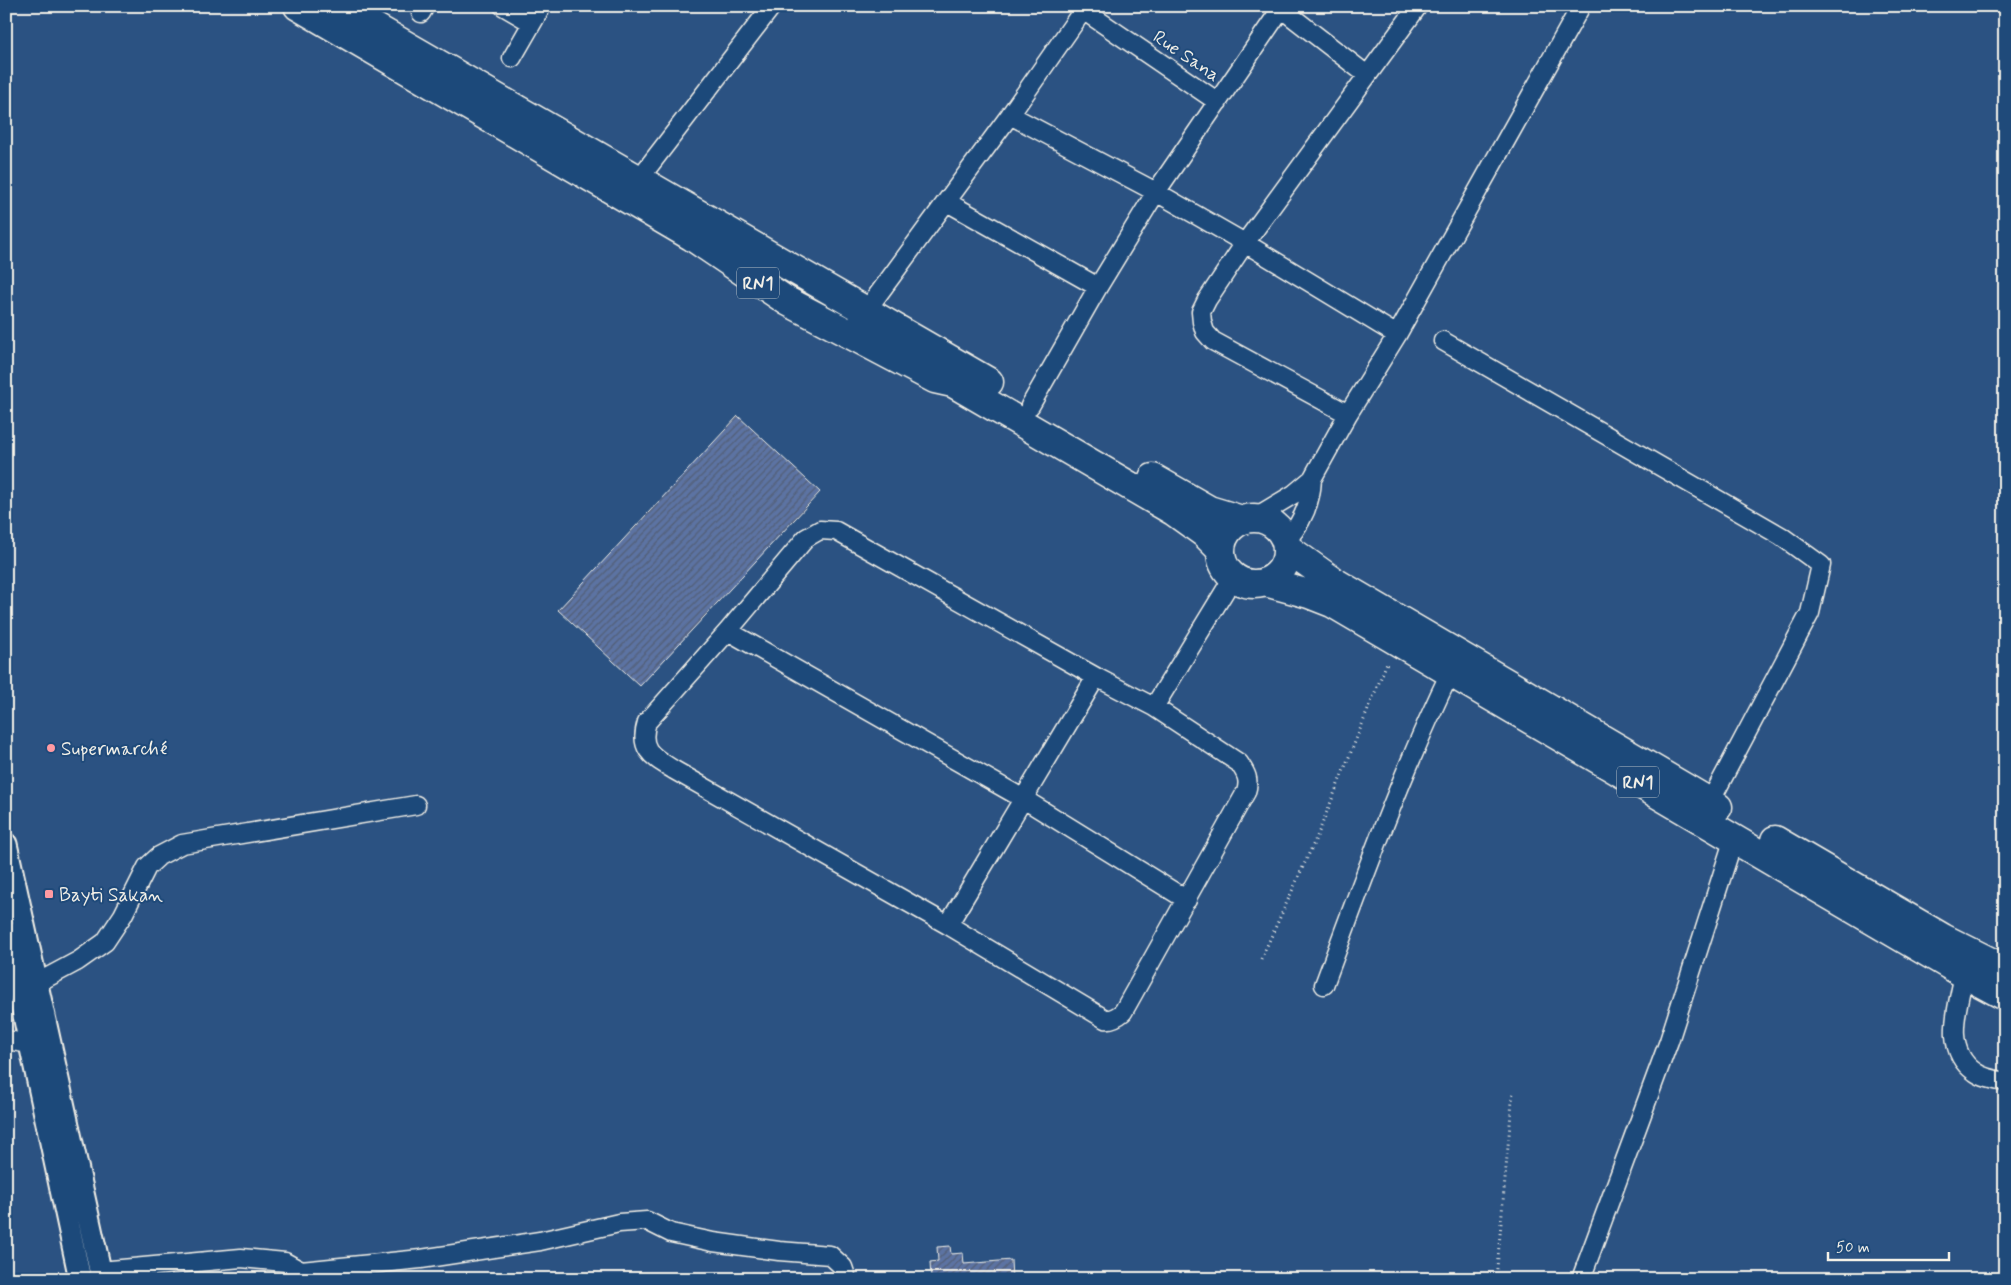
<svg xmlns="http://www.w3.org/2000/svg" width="2011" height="1285" viewBox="0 0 2011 1285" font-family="Mynerve,sans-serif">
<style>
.building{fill:url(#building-hatch);stroke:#f4f1e8}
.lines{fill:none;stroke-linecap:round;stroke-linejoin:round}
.minor-casing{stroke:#f4f1e8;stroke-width:21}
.tertiary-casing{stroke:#f4f1e8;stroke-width:25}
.primary-casing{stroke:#f4f1e8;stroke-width:31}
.path{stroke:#f4f1e8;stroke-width:3;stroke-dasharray:1 4;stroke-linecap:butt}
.minor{stroke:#1f4a7a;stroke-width:18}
.tertiary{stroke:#1f4a7a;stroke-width:21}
.primary{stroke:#1f4a7a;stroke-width:28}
.poi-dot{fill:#ff9aa2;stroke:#1f4a7a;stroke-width:2}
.labels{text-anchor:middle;stroke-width:4;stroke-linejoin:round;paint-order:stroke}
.shield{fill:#1f4a7a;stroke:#b4bfc7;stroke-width:1}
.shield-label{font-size:18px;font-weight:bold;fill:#f4f1e8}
.street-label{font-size:19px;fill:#f4f1e8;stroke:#1f4a7a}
.poi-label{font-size:19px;fill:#f4f1e8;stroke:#1f4a7a;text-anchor:start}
</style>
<defs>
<pattern id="building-hatch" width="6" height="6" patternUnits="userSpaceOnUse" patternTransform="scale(1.25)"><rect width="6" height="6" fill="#5c73a3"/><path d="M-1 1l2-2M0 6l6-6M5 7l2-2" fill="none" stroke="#525e74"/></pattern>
</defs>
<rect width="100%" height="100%" fill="#2b5282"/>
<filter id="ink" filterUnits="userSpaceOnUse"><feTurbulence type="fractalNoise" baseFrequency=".02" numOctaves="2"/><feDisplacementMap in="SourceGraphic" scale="10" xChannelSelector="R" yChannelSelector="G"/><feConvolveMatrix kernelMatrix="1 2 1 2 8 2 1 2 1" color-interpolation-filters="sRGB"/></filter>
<g filter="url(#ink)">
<path class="building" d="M 738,416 L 820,492 L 640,686 L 558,610 Z
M 950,1246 L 951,1254 L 963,1253 L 964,1264 L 1011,1260 L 1012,1279 L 931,1279 L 930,1262 L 938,1261 L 937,1247 Z"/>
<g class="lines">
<g class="minor-casing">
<path id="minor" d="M 503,6 L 532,23
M 1278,6 L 1367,75
M 1083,10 L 1218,102
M 421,13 L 425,6
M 512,58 L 542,6
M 1010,115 L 1156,192 L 1245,243 L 1397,335
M 639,179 L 772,6
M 947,202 L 1098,287
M 849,334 L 1010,115 L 1086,6
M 1443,341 L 1781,536 L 1821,565 L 1810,613 L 1710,802
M 1030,406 L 1098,287 L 1156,192 L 1283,6
M 1348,414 L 1213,341 L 1205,332 L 1202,322 L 1201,312 L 1207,300 L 1245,243 L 1418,6
M 1254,518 L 1294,494 L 1312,479 L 1348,414 L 1397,335 L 1581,6
M 820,530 L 836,531 L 1096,677 L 1154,707 L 1239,763 C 1246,773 1250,780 1246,792 L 1123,1012 C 1117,1017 1112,1020 1105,1019 L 948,925 L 674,770 C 653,757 638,750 647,722 L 728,631 L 806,538 Z
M 1286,541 C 1302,523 1311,504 1312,479
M 728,631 L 1022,798 L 1187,900
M 1154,707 L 1234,576
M 948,925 L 1096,677
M 1964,974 C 1958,1007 1942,1049 1975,1072 C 1983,1078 1995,1080 2005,1082
M 1324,985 C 1363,880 1401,774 1450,673
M 24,987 L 37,983 L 78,961 L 105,942 L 123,915 L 147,867 L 159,856 L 182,844 L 416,805
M 6,1040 L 31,1044
M 100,1271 L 241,1258 L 285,1262 L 301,1271 L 421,1259 L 540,1241 L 619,1223 L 647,1221 L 671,1233 L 713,1242 L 779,1251 L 830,1255 L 843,1267 L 847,1279
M 1581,1279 L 1669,1041 L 1734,838"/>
</g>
<g class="tertiary-casing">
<path id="tertiary" d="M 6,844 L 102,1279
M 6,931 L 80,1279"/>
</g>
<g class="primary-casing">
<path id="primary" d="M 298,6 L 691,236 L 787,301 L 935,379 L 953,383 L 1173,511 L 1205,534 L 1221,550
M 338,6 L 989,382
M 1153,478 L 1209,510 L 1242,520
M1221 551a33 33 0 1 1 66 0a33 33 0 1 1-66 0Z
M 1287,548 L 1333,581 L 1718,807
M 1265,582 L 1309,594 L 1332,603 L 1964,974 L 2005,996
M 1775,840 L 1943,938 L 2005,969"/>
</g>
<path class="path" d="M 1261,959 L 1318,834 L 1388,660
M 1496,1279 L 1513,1091"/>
<use href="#minor" class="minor"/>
<use href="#tertiary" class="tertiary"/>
<use href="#primary" class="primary"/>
</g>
</g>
<g class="poi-dot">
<circle cx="51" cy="748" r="5"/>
<rect x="44" y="889" width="10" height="10" rx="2.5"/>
</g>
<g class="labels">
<g class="shield">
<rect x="737" y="267.5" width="42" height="31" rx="4"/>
<rect x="1617" y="766.5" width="42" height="31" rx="4"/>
</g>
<g class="shield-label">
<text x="758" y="289">RN1</text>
<text x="1638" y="788">RN1</text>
</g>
<g class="street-label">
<text transform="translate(1187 55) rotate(34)" y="7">Rue Sana</text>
</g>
<g class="poi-label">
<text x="61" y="755">Supermarché</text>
<text x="59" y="901">Bayti Sakan</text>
</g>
</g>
<rect width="2011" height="1285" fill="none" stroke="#1f4a7a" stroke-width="25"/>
<rect x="12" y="12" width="1986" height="1260" fill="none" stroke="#f4f1e8" stroke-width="2" filter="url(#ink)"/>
<path d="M1828 1252v8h121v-8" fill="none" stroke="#f4f1e8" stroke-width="2.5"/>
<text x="1836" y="1252" font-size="15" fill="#f4f1e8" stroke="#1f4a7a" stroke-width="4" paint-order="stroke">50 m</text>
</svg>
